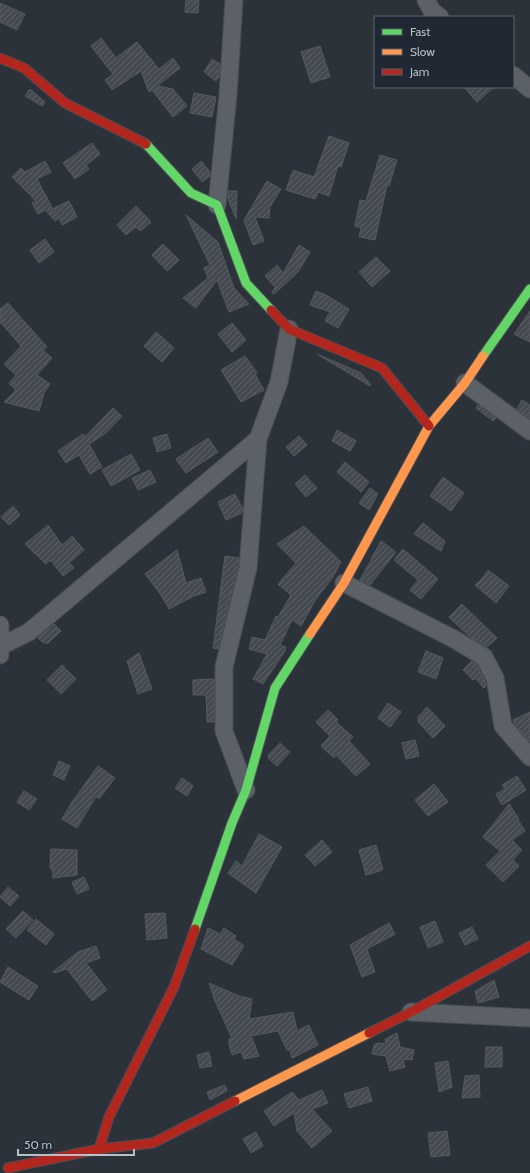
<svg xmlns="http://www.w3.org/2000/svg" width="530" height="1173" viewBox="0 0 530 1173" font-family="Cabin,sans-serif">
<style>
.building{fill:url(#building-hatch);stroke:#545a61}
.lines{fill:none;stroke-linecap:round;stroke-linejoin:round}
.street-casing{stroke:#4a4e54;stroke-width:19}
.fast-casing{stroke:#4a4e54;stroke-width:11}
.slow-casing{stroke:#4a4e54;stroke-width:11}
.jam-casing{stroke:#4a4e54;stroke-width:11}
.street{stroke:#5c6067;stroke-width:17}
.fast{stroke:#63d668;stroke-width:9}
.slow{stroke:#ff974d;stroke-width:9}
.jam{stroke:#b3261e;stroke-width:9}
</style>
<defs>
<pattern id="building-hatch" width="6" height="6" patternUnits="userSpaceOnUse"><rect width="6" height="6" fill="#444a4f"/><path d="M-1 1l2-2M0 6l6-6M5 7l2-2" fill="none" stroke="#5d6267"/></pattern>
</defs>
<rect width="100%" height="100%" fill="#2c3239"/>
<path class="building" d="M 186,0 L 199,0 L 198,13 L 185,12 Z
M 0,3 L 25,14 L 17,30 L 0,22 Z
M 101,38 L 116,58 L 137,42 L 159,69 L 173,58 L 180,68 L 157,86 L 173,89 L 187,106 L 173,117 L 152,90 L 149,92 L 141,71 L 112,90 L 105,80 L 113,74 L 91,46 Z
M 320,46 L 330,77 L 311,83 L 301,52 Z
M 212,59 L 220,64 L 219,76 L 216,81 L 204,72 Z
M 464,87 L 494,87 L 477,102 Z
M 30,89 L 45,102 L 42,106 L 25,96 Z
M 194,93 L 216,97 L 212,117 L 190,113 Z
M 329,136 L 349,143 L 341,167 L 338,166 L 329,196 L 318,192 L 315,199 L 286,190 L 293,170 L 314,177 Z
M 92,143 L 100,154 L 86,165 L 89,169 L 75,179 L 63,163 Z
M 380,155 L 397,160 L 389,186 L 387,185 L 375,240 L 359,237 L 361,228 L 355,226 L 360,200 L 366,201 Z
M 45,161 L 51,172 L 37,179 L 58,219 L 55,221 L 45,210 L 38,214 L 32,203 L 36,201 L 12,177 L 21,168 L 25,172 Z
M 201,161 L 210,172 L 210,176 L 202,182 L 192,169 Z
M 267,181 L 281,189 L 270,207 L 269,218 L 255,217 L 264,241 L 253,245 L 244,220 Z
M 228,191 L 237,191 L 236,219 L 228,199 Z
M 69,201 L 77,217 L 62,225 L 54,208 Z
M 136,206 L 151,222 L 140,231 L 136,227 L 126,235 L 117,225 Z
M 186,215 L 218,242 L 234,288 L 249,304 L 229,312 L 217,280 L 196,308 L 183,298 L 208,278 L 204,268 L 210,265 Z
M 45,239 L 54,252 L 39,263 L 30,250 Z
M 163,244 L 179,260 L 167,271 L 152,255 Z
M 299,245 L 310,252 L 298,272 L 274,294 L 272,293 L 275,287 L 265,276 L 277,265 L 283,273 Z
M 376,257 L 390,271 L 372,287 L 359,272 Z
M 316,291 L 326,295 L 349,309 L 338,328 L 325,321 L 330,312 L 310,305 Z
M 8,303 L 47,347 L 43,350 L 52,358 L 37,375 L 50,384 L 44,393 L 39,411 L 4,402 L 16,390 L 9,383 L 16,375 L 4,364 L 21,346 L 0,322 L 0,309 Z
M 530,311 L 530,342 L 514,334 Z
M 232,323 L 246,340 L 232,352 L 218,334 Z
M 156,332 L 174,348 L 162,362 L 144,346 Z
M 317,354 L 361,373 L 371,385 L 370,386 Z
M 245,356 L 257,373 L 255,374 L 264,390 L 241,402 L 221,370 Z
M 522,400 L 530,405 L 530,419 L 517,409 Z
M 478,405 L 496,418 L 493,421 L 476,408 Z
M 113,408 L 122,416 L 106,433 L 89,444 L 102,467 L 90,474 L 79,455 L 66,463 L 58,451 L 83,434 L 85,437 Z
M 337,430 L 356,441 L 350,451 L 332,441 Z
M 167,434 L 171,448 L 157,452 L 153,438 Z
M 299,436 L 307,445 L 294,456 L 286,447 Z
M 208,438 L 218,452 L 186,473 L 176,459 Z
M 131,454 L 140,470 L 111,486 L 102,470 Z
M 345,462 L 369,482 L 361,492 L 337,472 Z
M 150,470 L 156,482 L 138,490 L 132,478 Z
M 305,475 L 317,488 L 306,497 L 295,484 Z
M 443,477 L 464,493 L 451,511 L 430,496 Z
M 370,488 L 378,494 L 369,510 L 359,503 Z
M 235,494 L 243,509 L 242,513 L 226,520 L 218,502 Z
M 13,506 L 20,515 L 9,525 L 1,517 Z
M 423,523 L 445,541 L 441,551 L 414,534 Z
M 48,525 L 62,545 L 72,536 L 84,550 L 69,563 L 74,568 L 63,576 L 50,560 L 46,564 L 25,544 Z
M 304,526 L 341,562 L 333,577 L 316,599 L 301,626 L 292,620 L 280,645 L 286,647 L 285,651 L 263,684 L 253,679 L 267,654 L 249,649 L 252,637 L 265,640 L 276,616 L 278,617 L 291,595 L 278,584 L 296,563 L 277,544 Z
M 381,541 L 396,552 L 370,585 L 360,580 Z
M 403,549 L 438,579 L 421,599 L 410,590 L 418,580 L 394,560 Z
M 177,550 L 186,583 L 201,578 L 206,592 L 194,596 L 169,609 L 161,595 L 145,574 Z
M 225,556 L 239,558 L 238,566 L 218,649 L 213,648 Z
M 488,570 L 509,586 L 496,603 L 475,585 L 480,581 Z
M 462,604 L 497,638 L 487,647 L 470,637 L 449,617 Z
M 54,624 L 61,631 L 48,643 L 44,643 L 38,638 Z
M 426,651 L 443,658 L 436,679 L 418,672 Z
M 139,653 L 152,689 L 138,694 L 127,661 Z
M 472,661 L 476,664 L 485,681 L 486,686 L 484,688 L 475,678 L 473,680 L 463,670 Z
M 62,665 L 76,679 L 61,694 L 47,680 Z
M 214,679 L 214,722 L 207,722 L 206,695 L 193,695 L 193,680 Z
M 388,703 L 401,712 L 390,727 L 378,718 Z
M 427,707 L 445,726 L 433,738 L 418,722 L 418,717 Z
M 328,710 L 338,720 L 336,722 L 353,737 L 349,741 L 370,764 L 356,776 L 336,755 L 334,758 L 321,746 L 330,736 L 316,722 Z
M 530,712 L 530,742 L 515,725 L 513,720 Z
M 415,740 L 419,756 L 406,759 L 402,743 Z
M 280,743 L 290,752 L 277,766 L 268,758 L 269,754 Z
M 59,761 L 70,766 L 64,780 L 53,775 Z
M 98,766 L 115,778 L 99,799 L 96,796 L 77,828 L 62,819 L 72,802 Z
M 517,776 L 526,790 L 502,805 L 496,794 L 505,789 L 502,785 Z
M 182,778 L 193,786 L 187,796 L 175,788 Z
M 434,784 L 448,802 L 428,816 L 415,800 Z
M 24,791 L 37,799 L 29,810 L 17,802 Z
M 509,804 L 519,819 L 518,820 L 525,831 L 512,840 L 522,850 L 513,860 L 519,866 L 503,882 L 486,865 L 500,851 L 483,837 Z
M 259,834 L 282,847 L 256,893 L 228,873 L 236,861 L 242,866 Z
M 322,840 L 332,852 L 315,866 L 305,855 Z
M 376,845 L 383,870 L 366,875 L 359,850 Z
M 51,849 L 77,850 L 77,875 L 53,878 L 52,868 L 50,868 Z
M 84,877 L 89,889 L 77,894 L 72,882 Z
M 8,887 L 19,896 L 10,906 L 0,897 Z
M 23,911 L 33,920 L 16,938 L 6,929 Z
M 165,913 L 167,938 L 147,940 L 145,914 Z
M 36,919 L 54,934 L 46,945 L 27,930 Z
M 435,921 L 443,942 L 428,948 L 420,927 Z
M 389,923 L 395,934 L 367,949 L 375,972 L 362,977 L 350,945 Z
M 472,927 L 478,939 L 465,945 L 459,933 Z
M 208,928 L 220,934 L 224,928 L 236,936 L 234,939 L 244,946 L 232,965 L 201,949 Z
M 96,946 L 100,958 L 86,963 L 107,990 L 92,1001 L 67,969 L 54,973 L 53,972 L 78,952 Z
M 8,967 L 38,986 L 29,1000 L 0,982 Z
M 494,980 L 499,997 L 478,1003 L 475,991 Z
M 209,983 L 239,996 L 252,999 L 249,1019 L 293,1012 L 297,1031 L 309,1025 L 318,1045 L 292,1058 L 290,1050 L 287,1050 L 278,1031 L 251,1036 L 259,1056 L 244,1059 L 241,1052 L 232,1055 L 229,1044 L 229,1039 L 232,1038 L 215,1001 Z
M 397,1033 L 400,1047 L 414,1050 L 412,1060 L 403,1059 L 405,1067 L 390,1071 L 386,1056 L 372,1054 L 374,1045 L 378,1043 L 386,1044 L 385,1039 Z
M 486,1047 L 502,1047 L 502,1067 L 485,1067 Z
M 209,1052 L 212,1066 L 200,1068 L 197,1055 Z
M 448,1061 L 452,1087 L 439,1092 L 435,1063 Z
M 479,1075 L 480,1097 L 462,1098 L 465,1076 Z
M 225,1085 L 227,1091 L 210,1100 L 207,1092 Z
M 368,1087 L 372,1101 L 349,1108 L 344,1094 Z
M 322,1090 L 328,1103 L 312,1109 L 332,1131 L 312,1148 L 297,1131 L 294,1113 L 274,1126 L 264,1111 L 292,1092 L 299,1100 Z
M 447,1131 L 450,1155 L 431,1157 L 428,1133 Z
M 256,1132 L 263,1146 L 251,1153 L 243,1139 Z"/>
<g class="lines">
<g class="street-casing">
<path id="street" d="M 426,0 L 432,11 L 440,17
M 513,75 L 530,89
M 217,205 L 228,95 L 234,0
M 465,383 L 530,431
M 344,583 L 454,639 L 484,657 L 495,678 L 503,726 L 530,757
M 0,625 L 0,655
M 1,646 L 29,632 L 258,439
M 246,790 L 224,731 L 224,667 L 248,568 L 258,439 L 279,382 L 289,329
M 411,1012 L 530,1018"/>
</g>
<g class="fast-casing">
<path id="fast" d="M 146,144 L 191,193 L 217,205 L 246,283 L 271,310
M 483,356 L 530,289
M 195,929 L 232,823 L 246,790 L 275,688 L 310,634"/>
</g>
<g class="slow-casing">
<path id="slow" d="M 310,634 L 344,583 L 429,426 L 465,383 L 483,356
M 235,1101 L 369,1033"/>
</g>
<g class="jam-casing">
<path id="jam" d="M 0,58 L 24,68 L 65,103 L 146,144
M 271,310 L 289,329 L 382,368 L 429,426
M 369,1033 L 411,1012 L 530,946
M 99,1149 L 109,1117 L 174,987 L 195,929
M 8,1168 L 99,1149 L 153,1143 L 235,1101"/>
</g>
<use href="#street" class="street"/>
<use href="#fast" class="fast"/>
<use href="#slow" class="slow"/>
<use href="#jam" class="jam"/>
</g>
<rect x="374" y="16" width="140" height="72" fill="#202933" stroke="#5c656f"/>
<rect x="382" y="29" width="20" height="6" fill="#63d668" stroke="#5c656f"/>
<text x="410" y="36" font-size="12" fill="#b7bfc9">Fast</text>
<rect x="382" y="49" width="20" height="6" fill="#ff974d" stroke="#5c656f"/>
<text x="410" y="56" font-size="12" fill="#b7bfc9">Slow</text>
<rect x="382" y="69" width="20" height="6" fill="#b3261e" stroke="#5c656f"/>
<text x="410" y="76" font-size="12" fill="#b7bfc9">Jam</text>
<path d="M18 1149v6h116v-6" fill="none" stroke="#b7bfc9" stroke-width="2"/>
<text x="24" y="1149" font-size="12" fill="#b7bfc9" stroke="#202933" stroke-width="3" paint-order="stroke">50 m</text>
</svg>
